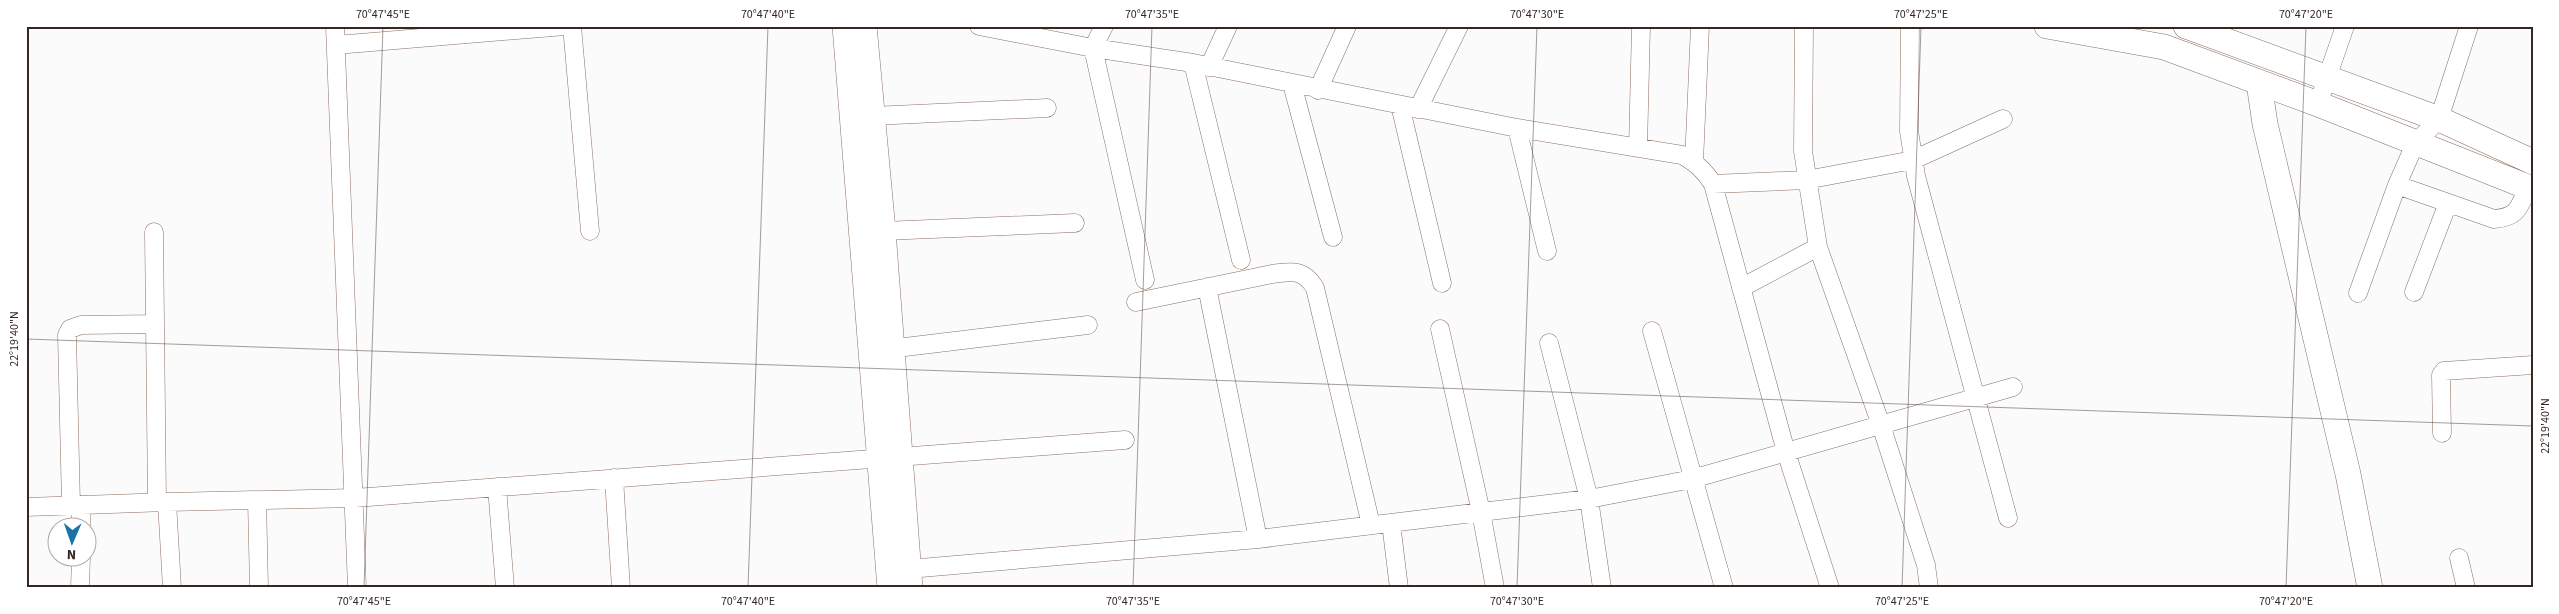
<svg xmlns="http://www.w3.org/2000/svg" width="2559" height="614" viewBox="0 0 2559 614" font-family="'Source Sans 3',sans-serif">
<style>
.lines{fill:none;stroke-linecap:round;stroke-linejoin:round}
.street-casing{stroke:#8b6f62;stroke-width:19}
.secondary-casing{stroke:#8b6f62;stroke-width:26}
.street{stroke:#fff;stroke-width:18}
.secondary{stroke:#fff;stroke-width:25}
.ticks{fill:none;stroke:#342823;stroke-width:1;stroke-opacity:0.45}
.neatline{fill:none;stroke:#342823;stroke-width:2}
.ticks-label{font-size:12px;text-anchor:middle;fill:#342823}
</style>
<rect width="100%" height="100%" fill="#fbfbfb"/>
<g class="lines">
<g class="street-casing">
<path id="street" d="M 335,26 L 357,588
M 572,26 L 590,231
M 979,26 L 1093,48 L 1193,63 L 1517,128 L 1682,155 C 1696,163 1704,170 1713,184 L 1786,452 L 1830,588
M 1104,26 L 1093,48 L 1145,280
M 1804,26 L 1803,151 L 1818,247 L 1881,425 L 1926,565 L 1929,588
M 1910,26 L 1909,131 L 1916,176 L 2008,518
M 336,45 L 565,26
M 1193,63 L 1241,260
M 1209,67 L 1228,26
M 1292,84 L 1333,237
M 1318,90 L 1347,26
M 2318,104 L 2345,26
M 1400,105 L 1442,283
M 1418,109 L 1459,26
M 872,116 L 1047,108
M 1517,128 L 1547,251
M 1638,148 L 1641,26
M 1694,162 L 1700,26
M 1713,184 L 1806,180 L 1913,160 L 2003,119
M 2397,185 L 2494,219 C 2518,217 2519,208 2528,187
M 883,231 L 1075,223
M 154,232 L 157,502
M 1207,287 L 1258,539
M 1741,288 L 1818,247
M 2414,292 L 2448,203
M 2358,293 L 2397,185 L 2415,144 L 2439,119 L 2469,26
M 1136,302 L 1272,274 C 1291,271 1304,269 1315,288 L 1371,525
M 1440,329 L 1481,512 L 1495,588
M 1652,331 L 1724,588
M 1549,343 L 1589,499 L 1602,588
M 880,350 L 1088,325
M 2442,433 L 2441,375 L 2444,371 L 2533,365
M 614,478 L 621,588
M 497,487 L 505,588
M 257,500 L 259,588
M 167,502 L 355,498 L 1125,440
M 71,505 L 67,335 L 70,329 L 81,325 L 155,324
M 26,507 L 167,502 L 172,588
M 1391,523 L 1399,588
M 81,526 L 81,505
M 2459,558 L 2466,588
M 897,570 L 1258,539 L 1589,499 L 1692,479 L 2013,387
M 80,588 L 81,556"/>
</g>
<g class="secondary-casing">
<path id="secondary" d="M 845,26 L 890,588
M 864,26 L 883,231 L 910,588
M 2047,26 L 2164,47 L 2318,104 L 2533,189
M 2186,26 L 2439,119 L 2533,162
M 2259,83 L 2265,124 L 2348,474 L 2370,588"/>
</g>
<use href="#street" class="street"/>
<use href="#secondary" class="secondary"/>
</g>
<path class="ticks" d="M 26,339 L 2533,426M 364,588 L 383,26M 748,588 L 768,26M 1133,588 L 1152,26M 1517,588 L 1537,26M 1902,588 L 1921,26M 2286,588 L 2306,26"/>
<rect width="2559" height="614" fill="none" stroke="#ffffff" stroke-width="55"/>
<g transform="translate(72 542) rotate(182)"><circle r="24" fill="#ffffff" stroke="#aea9a7"/>
<path d="M0-4L9 19L0 12L-9 19Z" fill="#1976a4"/>
<text y="-8" font-size="14" font-weight="bold" text-anchor="middle" fill="#342823">N</text>
</g>
<rect x="28" y="28" width="2504" height="558" class="neatline"/>
<g class="ticks-label">
<text x="383" y="18">70°47'45"E</text>
<text x="768" y="18">70°47'40"E</text>
<text x="1152" y="18">70°47'35"E</text>
<text x="1537" y="18">70°47'30"E</text>
<text x="1921" y="18">70°47'25"E</text>
<text x="2306" y="18">70°47'20"E</text>
<text transform="translate(14 339) rotate(-90)" y="4">22°19'40"N</text>
<text transform="translate(2545 426) rotate(-90)" y="4">22°19'40"N</text>
<text x="364" y="605">70°47'45"E</text>
<text x="748" y="605">70°47'40"E</text>
<text x="1133" y="605">70°47'35"E</text>
<text x="1517" y="605">70°47'30"E</text>
<text x="1902" y="605">70°47'25"E</text>
<text x="2286" y="605">70°47'20"E</text>
</g>
</svg>
